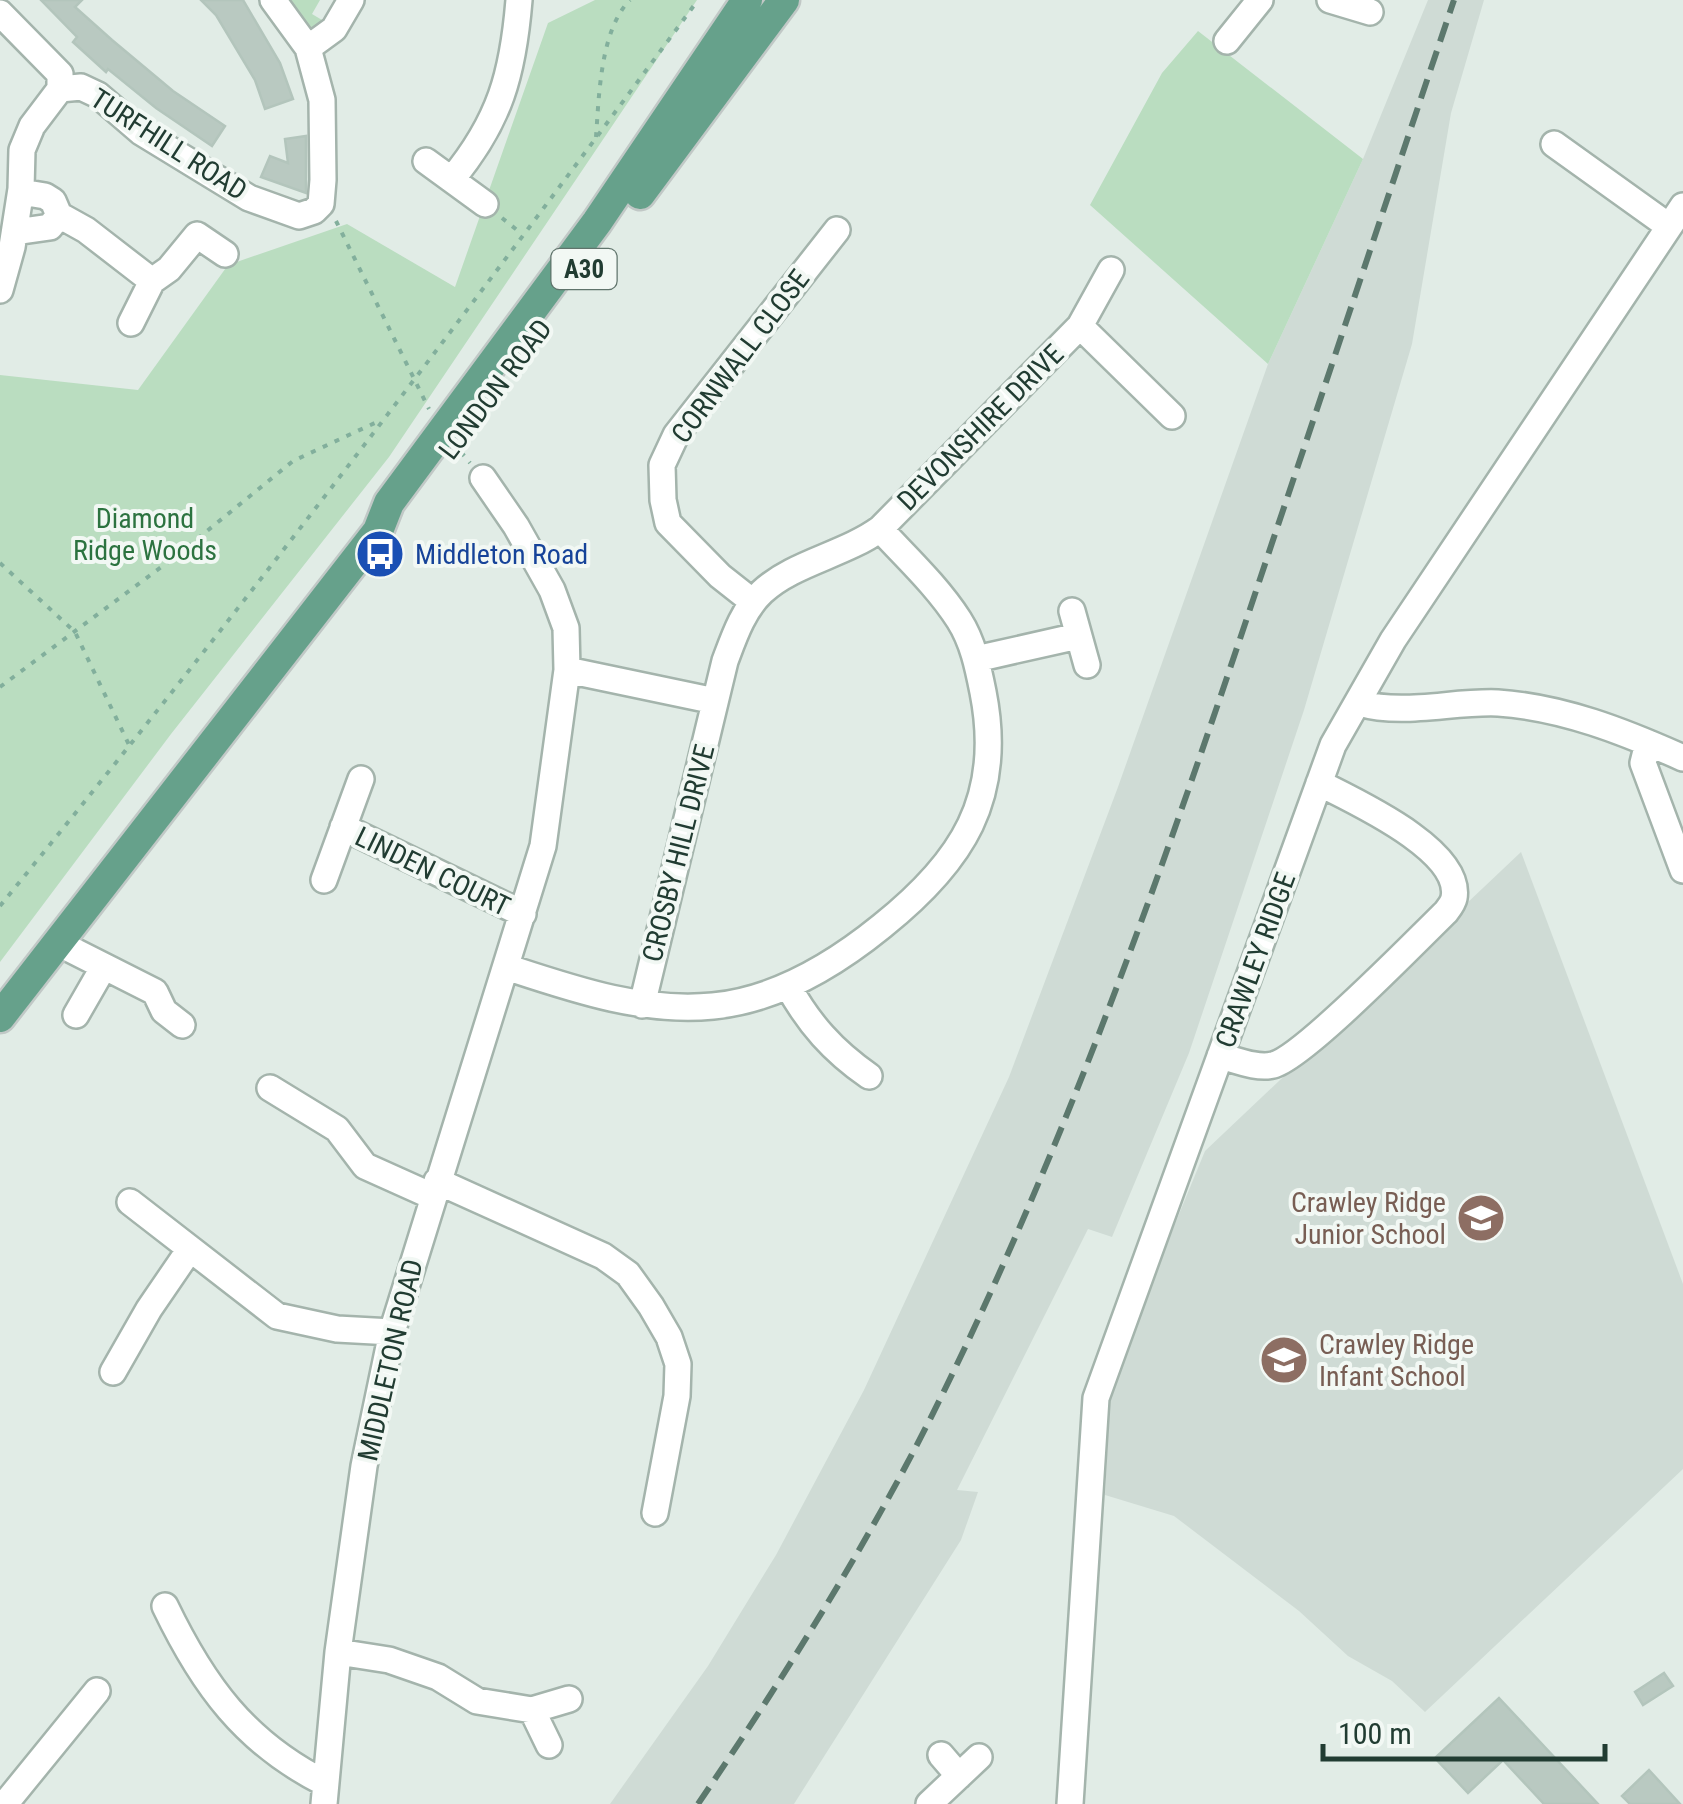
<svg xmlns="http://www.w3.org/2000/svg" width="1683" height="1804" viewBox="0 0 1683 1804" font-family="'Roboto Condensed',sans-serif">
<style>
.built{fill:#cfdbd5}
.green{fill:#baddc0}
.building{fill:#b9c9c1;stroke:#b3c5bc;stroke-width:2.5}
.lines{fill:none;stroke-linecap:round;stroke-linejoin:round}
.minor-casing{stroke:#a4b4ac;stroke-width:30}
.major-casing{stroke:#c1c8c6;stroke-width:35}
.path{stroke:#82af9c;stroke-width:4;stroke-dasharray:5 8;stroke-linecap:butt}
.minor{stroke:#fff;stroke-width:25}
.major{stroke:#66a18b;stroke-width:30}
.rail{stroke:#5c786d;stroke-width:6;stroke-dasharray:20 10;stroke-linecap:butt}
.labels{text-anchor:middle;stroke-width:8;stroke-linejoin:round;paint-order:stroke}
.shield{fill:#f2f8f4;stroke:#60746c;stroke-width:2.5}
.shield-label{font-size:25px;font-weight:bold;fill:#213c32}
.street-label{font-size:28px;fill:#213c32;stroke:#f2f8f4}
.park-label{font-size:28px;fill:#2c7340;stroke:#f2f8f4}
.transit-label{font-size:28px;fill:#164399;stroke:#f2f8f4;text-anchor:start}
.education-label{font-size:28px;fill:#785e54;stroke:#f2f8f4;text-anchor:end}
</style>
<rect width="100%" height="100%" fill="#e1ece6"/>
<path class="built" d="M 1428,0 L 1484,0 L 1451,113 L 1412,344 L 1304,710 L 1189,1053 L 1112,1237 L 1088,1229 L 957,1490 L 978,1492 L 961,1540 L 794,1804 L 610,1804 L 708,1666 L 776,1555 L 864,1390 L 1009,1077 L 1118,787 L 1268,364 L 1363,159 Z
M 1521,852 L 1683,1284 L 1683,1469 L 1425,1712 L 1392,1681 L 1348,1656 L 1299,1611 L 1174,1516 L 1105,1495 L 1110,1397 L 1121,1355 L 1205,1151 Z"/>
<path class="green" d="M 291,0 L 320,0 L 312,14 L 327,23 L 309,32 L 294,16 L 297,9 Z
M 595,0 L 697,0 L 389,457 L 171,734 L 0,962 L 0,375 L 138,390 L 228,265 L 347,224 L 455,287 L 548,23 Z
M 1198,31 L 1363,159 L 1268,364 L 1090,205 L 1162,73 Z"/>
<path class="building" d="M 41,0 L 82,0 L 75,7 L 112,40 L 173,91 L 225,126 L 212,146 L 156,108 L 108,69 L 106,72 L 73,42 L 77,37 Z
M 201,0 L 243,0 L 280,63 L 293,99 L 265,109 L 255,80 L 216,15 Z
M 306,136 L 306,193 L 261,177 L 270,156 L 288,163 L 285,139 Z
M 1664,1673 L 1673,1686 L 1643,1705 L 1635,1692 Z
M 1499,1698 L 1598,1804 L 1544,1804 L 1503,1760 L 1468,1793 L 1435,1758 Z
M 1649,1770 L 1680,1804 L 1630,1804 L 1622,1796 Z"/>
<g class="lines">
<g class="minor-casing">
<path id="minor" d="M 1330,0 L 1370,12
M 0,13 L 60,74 L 60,89
M 1227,41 L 1260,0
M 308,48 L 334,29 L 351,0
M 60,89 L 81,87 L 98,95 L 141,132 L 249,198 L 299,216 L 314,211 L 321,204 L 323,180 L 322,100 L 308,48 L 273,0
M 1554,144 L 1667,225
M 426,161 L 485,204
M 452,179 C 500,121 513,74 519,0
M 21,192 L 45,196 L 53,201 L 59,215 L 86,230 L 152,281
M 15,232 L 50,227 L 59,215
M 0,290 L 12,247 L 21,189 L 22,150 L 32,126 L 60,89
M 131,323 L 152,281 L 169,269 L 197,235 L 225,254
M 1080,326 L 1172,416
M 753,602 L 720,576 L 668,523 L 663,500 L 662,465 L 676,435 L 837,230
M 1072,611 L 1087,665
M 976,659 L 1078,636
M 567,670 L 715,701
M 1359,703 C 1404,716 1452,701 1498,703 C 1562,707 1625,732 1683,758
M 1648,743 L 1643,763 L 1683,870
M 343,827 L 523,914
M 324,880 L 361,779
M 58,943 L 155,992 L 164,1011 L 182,1025
M 506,967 C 573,989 642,1013 713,1006 C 776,1000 834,965 882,926 C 962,862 1004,798 983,692 C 978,667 973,642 959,620 C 938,587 907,558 880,529
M 788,986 C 809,1024 833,1051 869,1076
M 642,1005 L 725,661 C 734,637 743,610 762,592 C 793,563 844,555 880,529 L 1080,326 L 1111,270
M 76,1015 L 103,968
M 1220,1056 C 1236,1060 1257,1069 1273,1065 C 1303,1058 1416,941 1446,912 C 1449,908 1453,903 1454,898 C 1463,850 1354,801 1319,783
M 270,1088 L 337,1129 L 365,1166 L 434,1197
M 437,1181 L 603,1256 L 628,1274 L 651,1306 L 669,1337 L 678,1364 L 677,1396 L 655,1513
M 130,1202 L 277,1316 L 337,1329 L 392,1332
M 113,1372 L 149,1309 L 190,1249
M 165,1606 C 203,1685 245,1743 325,1783
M 338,1652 L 389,1660 L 438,1677 L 477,1701 L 532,1710 L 569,1699
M 532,1710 L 549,1745
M 941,1755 L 959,1776
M 5,1804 L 97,1691
M 324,1804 L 338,1652 L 364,1466 L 392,1332 L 543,846 L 567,670 L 566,628 L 552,590 L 516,526 L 483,478
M 929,1804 L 979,1757
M 1070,1804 L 1096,1398 L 1333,745 L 1393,640 L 1683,206"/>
</g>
<g class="major-casing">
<path id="major" d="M 640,194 L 784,0
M 0,1017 L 378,531 L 389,503 L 597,222 L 747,0"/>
</g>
<path class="path" d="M 596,137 C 599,97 600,30 630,0
M 502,218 L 522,234
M 336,221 L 429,409
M 461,452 L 470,463
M 0,563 L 75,632 L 130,747
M 0,687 L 180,553 L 293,461 L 379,421
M 0,906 C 241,611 472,307 698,0"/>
<use href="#minor" class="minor"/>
<use href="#major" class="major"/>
<path class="rail" d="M 698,1804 C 787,1673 876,1531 945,1389 C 1078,1117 1177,829 1272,543 C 1333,362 1393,181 1454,0"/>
</g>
<defs>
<g id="bus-disc" transform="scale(2.5)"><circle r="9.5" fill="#1a4fb4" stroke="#f2f8f4"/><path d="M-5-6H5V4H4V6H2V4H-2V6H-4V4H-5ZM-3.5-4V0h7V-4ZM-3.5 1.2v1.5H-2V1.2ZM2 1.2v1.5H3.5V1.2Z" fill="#fff"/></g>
<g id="school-disc" transform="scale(2.5)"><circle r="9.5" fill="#8d6e63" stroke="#f2f8f4"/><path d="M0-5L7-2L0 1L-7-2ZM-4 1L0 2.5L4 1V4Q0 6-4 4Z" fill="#fff"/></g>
</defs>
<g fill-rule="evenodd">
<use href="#bus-disc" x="380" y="554"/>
<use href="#school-disc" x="1481" y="1218"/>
<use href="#school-disc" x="1284" y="1360"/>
</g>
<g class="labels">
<rect class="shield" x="551.5" y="249" width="65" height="40" rx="8"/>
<g class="shield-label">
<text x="584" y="278">A30</text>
</g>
<g class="street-label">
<text transform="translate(169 144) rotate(33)" y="10">TURFHILL ROAD</text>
<text transform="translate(740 356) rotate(-53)" y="10">CORNWALL CLOSE</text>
<text transform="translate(495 389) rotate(-53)" y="10">LONDON ROAD</text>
<text transform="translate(980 427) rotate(-45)" y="10">DEVONSHIRE DRIVE</text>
<text transform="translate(678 853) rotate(-76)" y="10">CROSBY HILL DRIVE</text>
<text transform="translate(433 871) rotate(26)" y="10">LINDEN COURT</text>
<text transform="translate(1255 960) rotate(-70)" y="10">CRAWLEY RIDGE</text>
<text transform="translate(390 1360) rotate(-77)" y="10">MIDDLETON ROAD</text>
</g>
<g class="park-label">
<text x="145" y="528">Diamond<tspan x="145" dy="32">Ridge Woods</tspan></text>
</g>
<g class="transit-label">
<text x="415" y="564">Middleton Road</text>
</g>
<g class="education-label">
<text x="1446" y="1212">Crawley Ridge<tspan x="1446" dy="32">Junior School</tspan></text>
<text x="1319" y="1354" text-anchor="start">Crawley Ridge<tspan x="1319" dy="32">Infant School</tspan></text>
</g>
</g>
<path d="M1323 1744v15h282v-15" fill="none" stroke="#213c32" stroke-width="5"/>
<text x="1338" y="1744" font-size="30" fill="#213c32" stroke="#f2f8f4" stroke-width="8" paint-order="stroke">100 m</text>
</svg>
